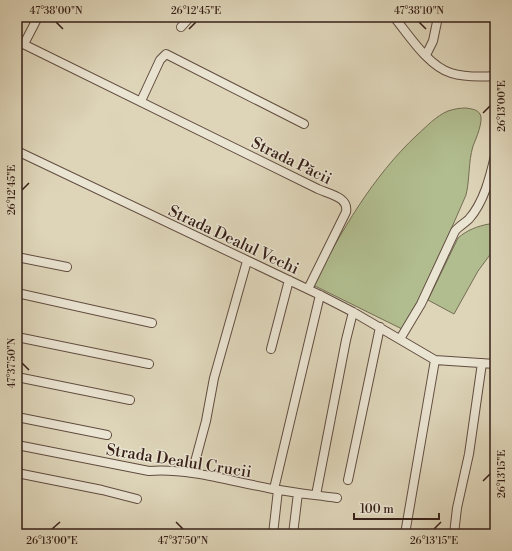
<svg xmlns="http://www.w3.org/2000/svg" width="512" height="551" viewBox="0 0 512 551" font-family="'Libre Bodoni',serif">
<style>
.green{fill:#b1bd8f;stroke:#746e54}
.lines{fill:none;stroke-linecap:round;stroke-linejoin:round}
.minor-casing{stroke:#614d40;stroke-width:10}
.minor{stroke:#eae4d2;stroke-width:8}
.ticks{fill:none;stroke:#372018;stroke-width:1.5}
.labels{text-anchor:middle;stroke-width:3;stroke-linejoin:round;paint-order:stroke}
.street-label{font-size:16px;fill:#372018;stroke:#eae4d2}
.neatline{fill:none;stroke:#372018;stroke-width:1.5}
.ticks-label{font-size:10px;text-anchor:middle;fill:#372018}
</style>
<rect width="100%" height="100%" fill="#ded5b9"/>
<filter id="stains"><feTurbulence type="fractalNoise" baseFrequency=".005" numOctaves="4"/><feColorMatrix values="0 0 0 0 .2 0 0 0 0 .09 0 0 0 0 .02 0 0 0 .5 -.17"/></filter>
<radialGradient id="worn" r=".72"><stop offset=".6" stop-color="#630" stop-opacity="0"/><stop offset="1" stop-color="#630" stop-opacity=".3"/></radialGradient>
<path class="green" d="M 466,108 C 471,109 477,109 480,114 C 484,120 476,139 473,146 C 468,163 470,179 466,195 L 424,291 L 402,329 L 313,285 C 341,232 372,177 417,135 C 426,127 436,116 448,111 C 454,109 460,108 466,108 Z
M 489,224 L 495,227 L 495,248 L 478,271 L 454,314 L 428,300 L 458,238 C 467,230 478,226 489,224 Z"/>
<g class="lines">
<g class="minor-casing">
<path id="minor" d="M 394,17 C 409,35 428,66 451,73 C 464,77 482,77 495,76
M 181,27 L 190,17
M 17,41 L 318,189 C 329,194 349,197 346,212 L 308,289
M 24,44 L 38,17
M 426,55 L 433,41 L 438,17
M 141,101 L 160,60 L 166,54 L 304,124
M 17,151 L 320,295 L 353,312 L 435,360
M 17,257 L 67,267
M 17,293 L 152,323
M 17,337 L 149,364
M 400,339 L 421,304 L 455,231 C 459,226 465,223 469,219 C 484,202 490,177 495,156
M 271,349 L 289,280
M 435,360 L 495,364
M 17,377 L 130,400
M 17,417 L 107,435
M 17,445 L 149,471 C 191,468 233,482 273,489 C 295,493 316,495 337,498
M 17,473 L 102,490 L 137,499
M 192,473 L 206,421 L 214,378 L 247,261
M 348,480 L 380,327
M 274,489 L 320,295
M 316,495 L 346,340 L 353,312
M 273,534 L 278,490
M 293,534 L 298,493
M 405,534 L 435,360
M 454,534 L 457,508 L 469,454 L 482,363"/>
</g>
<use href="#minor" class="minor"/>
</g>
<path class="ticks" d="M 56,22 L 63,29M 419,22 L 426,29M 189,29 L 196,22M 483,113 L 490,106M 22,190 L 29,183M 22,363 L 29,370M 483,481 L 490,474M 176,522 L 183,529M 52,529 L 60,522M 434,529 L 441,522"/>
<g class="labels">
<g class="street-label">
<text transform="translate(292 160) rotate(26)" y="6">Strada Păcii</text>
<text transform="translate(234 239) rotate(25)" y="6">Strada Dealul Vechi</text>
<text transform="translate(179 460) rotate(9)" y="6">Strada Dealul Crucii</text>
</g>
</g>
<rect width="512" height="551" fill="none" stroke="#ded5b9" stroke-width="44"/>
<path d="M354 513v6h85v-6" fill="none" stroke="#372018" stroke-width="2"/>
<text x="360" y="513" font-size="12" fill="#372018" stroke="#eae4d2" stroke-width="3" paint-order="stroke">100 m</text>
<rect x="22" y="22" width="468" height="507" class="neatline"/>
<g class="ticks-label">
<text x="56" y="14">47°38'00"N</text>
<text x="196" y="14">26°12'45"E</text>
<text x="419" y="14">47°38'10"N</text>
<text transform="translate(501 106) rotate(-90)" y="4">26°13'00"E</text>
<text transform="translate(11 190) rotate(-90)" y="4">26°12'45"E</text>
<text transform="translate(11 363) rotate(-90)" y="4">47°37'50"N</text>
<text transform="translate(501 474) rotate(-90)" y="4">26°13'15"E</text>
<text x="52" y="544">26°13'00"E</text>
<text x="183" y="544">47°37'50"N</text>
<text x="434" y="544">26°13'15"E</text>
</g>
<rect width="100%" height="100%" filter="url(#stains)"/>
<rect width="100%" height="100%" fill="url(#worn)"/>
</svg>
